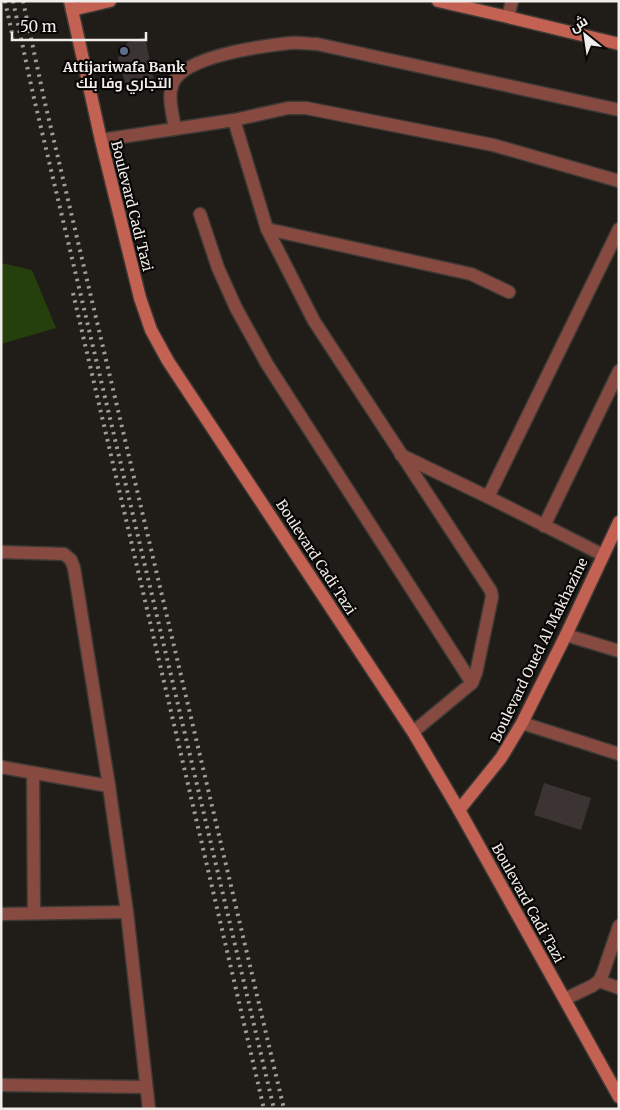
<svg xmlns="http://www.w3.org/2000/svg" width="620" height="1110" font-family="Merriweather,Cairo,serif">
<rect width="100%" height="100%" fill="#201c18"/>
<path fill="#253f0d" d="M1 263 32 270 56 328 1 344Z"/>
<g fill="#3b3432">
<path d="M145 37 154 81 127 89 118 58 128 42Z"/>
<path d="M544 783 591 798 581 830 534 815Z"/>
</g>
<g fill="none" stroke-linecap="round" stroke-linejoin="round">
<defs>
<g id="street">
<path d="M508 17 512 1"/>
<path d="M234 120 267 229 314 321 491 591 492 597 476 673 472 683 413 732"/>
<path d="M175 129C173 115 167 96 173 83 185 56 262 46 290 43 299 42 308 44 317 44L619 110"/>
<path d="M101 140 234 120 288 108H306L493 145 619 181"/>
<path d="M200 214 218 268 236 308 267 364 472 683"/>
<path d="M267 229 471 274 509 292"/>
<path d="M401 455 488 497 603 555"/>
<path d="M488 497 619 229"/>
<path d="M544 526 619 371"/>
<path d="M1 552 64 554 71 560 74 568 109 786 127 912 149 1109"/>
<path d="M566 635 619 651"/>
<path d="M522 723 619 754"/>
<path d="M1 767 109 786"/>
<path d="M33 774 34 913"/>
<path d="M1 914 127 912"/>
<path d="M599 981 603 973 619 926"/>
<path d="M565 999 592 986 599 981 619 988"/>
<path d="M1 1085 145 1087"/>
</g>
<g id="secondary">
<path d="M70 1 101 140 140 298 151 330 168 361 413 732 459 810 619 1097"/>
<path d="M438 1 508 17 619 44"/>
<path d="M72 10 110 1"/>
<path d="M459 810 501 758 522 723 566 635 619 522"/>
</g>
</defs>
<use href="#street" stroke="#3d3935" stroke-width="15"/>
<use href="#secondary" stroke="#3d3935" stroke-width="15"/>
<use href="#street" stroke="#874a40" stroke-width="12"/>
<use href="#secondary" stroke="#c36152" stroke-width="12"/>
<g stroke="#9f9c99" stroke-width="4" stroke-dasharray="2.5 5" stroke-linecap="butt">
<path d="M5 1 13 38"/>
<path d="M13 1 33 94 274 1109"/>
<path d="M23 1 45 103 284 1109"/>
<path d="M73 293 264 1109"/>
</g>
</g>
<circle fill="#5c6f8a" stroke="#090706" stroke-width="2" cx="124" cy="51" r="5"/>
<g text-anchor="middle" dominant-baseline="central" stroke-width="4.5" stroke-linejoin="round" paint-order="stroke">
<g font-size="14" font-weight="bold" fill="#f0edea" stroke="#090706">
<text x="124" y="67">Attijariwafa Bank<tspan x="124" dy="16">التجاري وفا بنك</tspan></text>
</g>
<g font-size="14" fill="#f0edea" stroke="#090706">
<text transform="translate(132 206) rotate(76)">Boulevard Cadi Tazi</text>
<text transform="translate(316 557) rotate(57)">Boulevard Cadi Tazi</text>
<text transform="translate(539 650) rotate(-64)">Boulevard Oued Al Makhazine</text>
<text transform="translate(528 903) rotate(61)">Boulevard Cadi Tazi</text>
</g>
</g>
<rect width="620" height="1110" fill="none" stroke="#f0edea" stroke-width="5"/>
<g transform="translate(585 35) rotate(330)" stroke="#090706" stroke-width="4" paint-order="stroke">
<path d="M0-4L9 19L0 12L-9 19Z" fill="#f0edea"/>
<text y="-8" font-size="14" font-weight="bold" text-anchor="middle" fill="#f0edea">ش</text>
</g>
<path d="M12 32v8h134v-8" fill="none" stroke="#f0edea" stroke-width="2.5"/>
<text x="20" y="32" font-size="15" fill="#f0edea" stroke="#090706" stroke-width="4" paint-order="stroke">50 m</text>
</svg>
